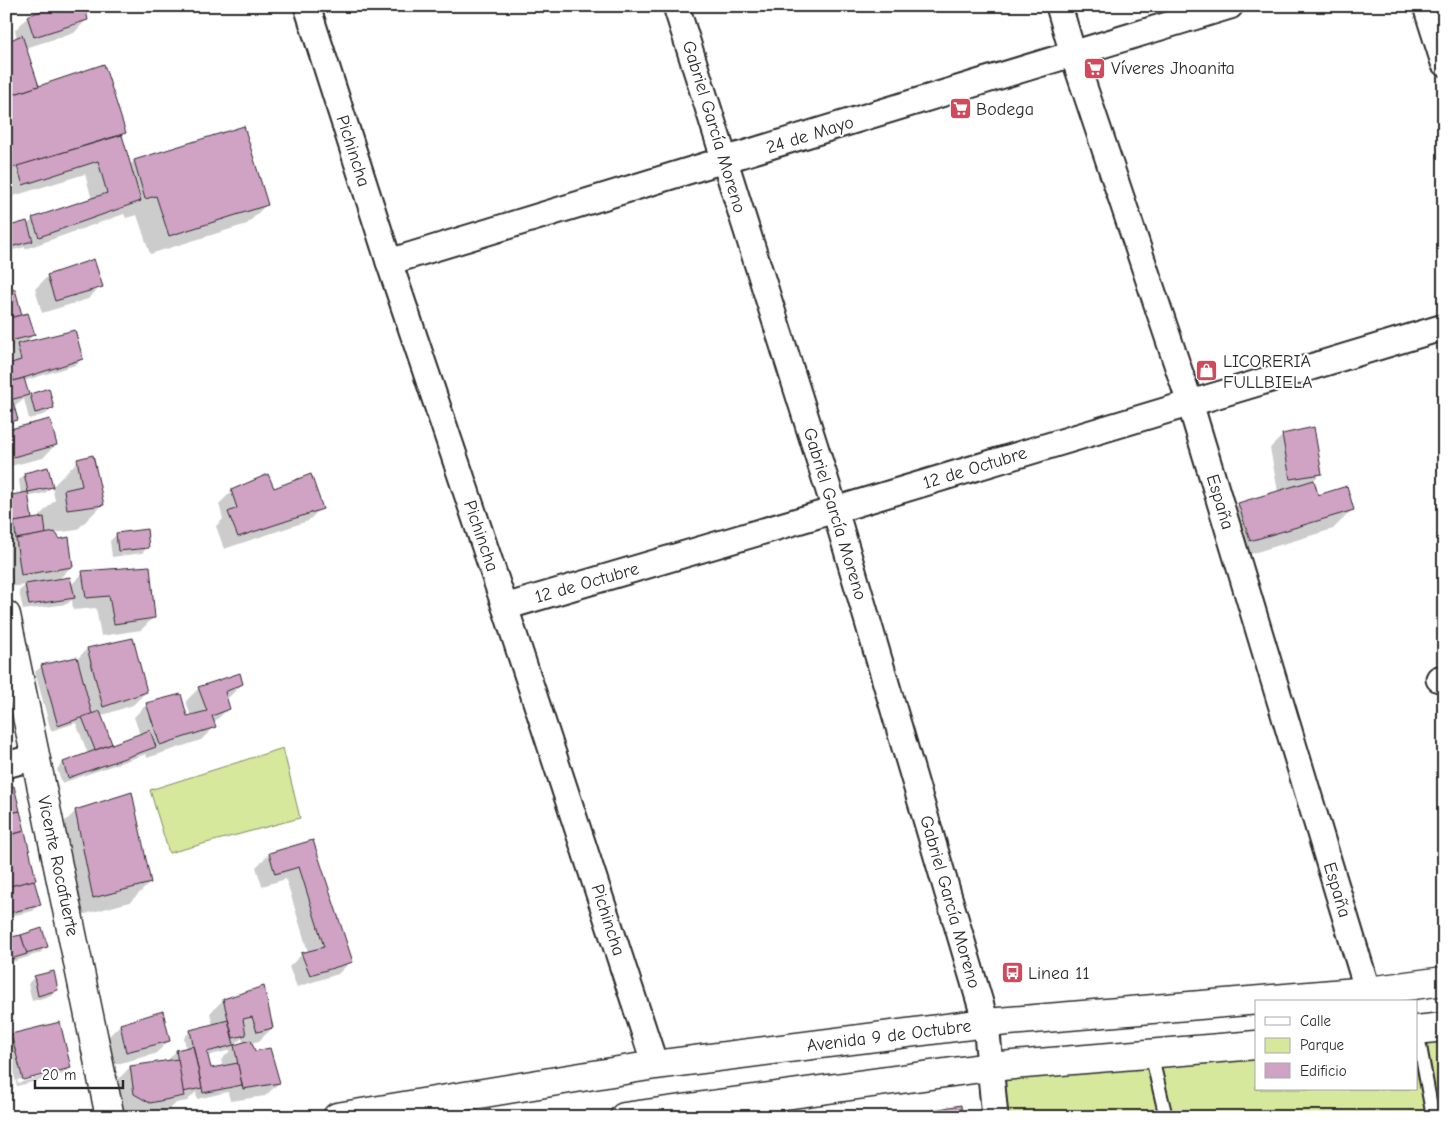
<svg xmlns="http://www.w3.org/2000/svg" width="1450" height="1123" font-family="'Comic Neue',sans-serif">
<rect width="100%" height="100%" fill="#fff"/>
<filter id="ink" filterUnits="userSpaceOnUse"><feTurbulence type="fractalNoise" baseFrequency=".02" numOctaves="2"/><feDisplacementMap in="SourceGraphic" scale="10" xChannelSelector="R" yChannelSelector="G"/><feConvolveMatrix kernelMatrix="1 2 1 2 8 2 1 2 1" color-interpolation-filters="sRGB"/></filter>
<g filter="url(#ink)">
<g fill="#d5e89c" stroke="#808a64">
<path d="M283 748 300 818 169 853 150 790Z"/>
<path d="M1444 1040V1117H997L991 1081 1256 1057V1089H1416V1043Z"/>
</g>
<g fill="#0003" fill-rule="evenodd">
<path d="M28 17 87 19 74 33 25 48 37 86 125 132 121 136 129 166 134 161 266 205 247 224 150 254 137 215 126 218 124 214 25 249V247L6 252V229L27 225 33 219 92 200 85 174 10 197 6 187V40L7 43 17 39 15 30Z"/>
<path d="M48 276 101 286 88 299 42 313 35 289Z"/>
<path d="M6 283 21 314 33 335 25 344 82 359 75 365 24 381 29 397 31 395 53 407 46 414 29 419 24 399 13 408 16 419 10 426 6 427V367L9 365 14 363 11 350 6 351Z"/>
<path d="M6 432 56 444 43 458 6 467Z"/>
<path d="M1283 435 1321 473 1313 481 1317 496 1353 509 1333 529 1230 560 1219 523 1239 504 1278 492 1270 448Z"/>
<path d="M78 461 103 504 77 530 54 533 72 566 58 580 71 585 83 573 154 617 141 630 101 636 96 608 73 610 72 600 67 604 23 610 19 591 26 585 8 587 6 573V551L10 547 8 527 6 528V497L21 495 19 480 25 474 52 487ZM52 487 55 500 39 516V519L30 520 27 497 45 493Z"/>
<path d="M274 490 321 508 308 521 224 549 216 526 223 519 219 504 232 491Z"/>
<path d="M116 535 148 547 142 553 112 557 110 541Z"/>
<path d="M87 649 146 692 133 705 100 716 111 745 140 735 134 717 147 704 187 718 191 717 186 701 199 688 242 684 229 697 226 698 228 709 213 723 214 727 201 740 147 758 146 754 62 783 57 769 63 763 88 754 76 723 51 731 35 672 42 666 76 660Z"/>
<path d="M6 789 39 904 33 911 6 917Z"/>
<path d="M76 811 150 883 130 902 74 917 56 830Z"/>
<path d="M312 842 351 961 338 974 297 987 289 967 302 954 308 952 286 879 262 886 256 867 269 854Z"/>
<path d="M7 939 46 947 40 953 6 964Z"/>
<path d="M53 973 57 990 51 996 32 1001 28 984 34 977Z"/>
<path d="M263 988 272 1028 259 1041 251 1043 254 1053 279 1083 265 1096 230 1101 228 1092 197 1099 196 1092 187 1101 176 1103 163 1116 158 1117H121L111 1087 130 1067 166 1062 176 1051 186 1049 184 1038 190 1031 213 1025 210 1013 223 1000ZM242 1038 244 1044 233 1046ZM231 1050 221 1060 223 1067 210 1070 207 1056Z"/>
<path d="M120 1025 169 1041 155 1054 113 1065 107 1038Z"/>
<path d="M12 1035 70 1068 64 1074 17 1086 6 1045V1041ZM64 1069V1071L18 1083 17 1080Z"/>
</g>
<g fill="#d0a2c4" stroke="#2b2b2b">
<path d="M55 6H85L88 20 34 37 27 16Z"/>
<path d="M22 35 39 86 6 97V36L8 41Z"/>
<path d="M104 64 126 133 6 170V97Z"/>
<path d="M244 126 268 205 169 236 156 196 145 199 134 160Z"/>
<path d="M122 135 141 201 39 237 32 218 107 193 98 161 23 185 17 166Z"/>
<path d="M27 221 33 241 6 248V227Z"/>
<path d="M94 259 103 287 55 301 47 275Z"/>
<path d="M15 289 22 315 6 319V291Z"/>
<path d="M28 313 35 335 6 342V319Z"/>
<path d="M75 330 83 359 14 381 8 364 21 360 17 344Z"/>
<path d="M24 378 29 395 6 401V383Z"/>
<path d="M49 388 54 408 35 413 30 394Z"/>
<path d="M12 399 18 420 6 423V401Z"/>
<path d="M50 419 57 445 6 459V430Z"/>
<path d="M1314 427 1322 474 1290 479 1282 434Z"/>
<path d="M93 455 104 505 67 510 64 490 82 486 77 459Z"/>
<path d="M48 467 53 487 28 492 24 473Z"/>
<path d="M268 474 274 488 311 474 323 509 238 537 228 512 237 508 231 490Z"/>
<path d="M1314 480 1318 495 1347 486 1354 510 1250 541 1238 503Z"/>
<path d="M28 492 32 519 10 523 6 496Z"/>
<path d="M44 517 46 534 16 539 14 522Z"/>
<path d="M147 529 149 548 118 551 116 533Z"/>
<path d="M55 532 60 539 69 537 73 567 21 575 16 539Z"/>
<path d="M150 566 155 618 114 624 109 596 86 598 82 571Z"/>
<path d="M70 577 75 598 29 605 25 584Z"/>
<path d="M133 638 147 692 103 707 87 648Z"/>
<path d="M77 657 92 714 58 726 41 665Z"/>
<path d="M240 673 243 684 225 692 230 709 212 716 216 727 160 745 146 703 181 694 187 716 207 711 198 687Z"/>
<path d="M100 711 112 744 95 750 82 717Z"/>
<path d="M150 730 156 747 68 778 63 762Z"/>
<path d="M14 786 20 811 6 814V788Z"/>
<path d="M132 792 151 883 93 898 75 810Z"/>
<path d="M20 811 25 831 6 836V814Z"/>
<path d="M25 831 36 880 6 887V836Z"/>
<path d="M313 840 353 962 310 975 301 953 324 947 299 867 275 874 269 853Z"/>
<path d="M34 880 41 905 9 913 6 902V887Z"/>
<path d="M42 928 48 947 26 953 21 935Z"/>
<path d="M21 935 27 954 11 959 6 938Z"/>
<path d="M54 971 58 990 38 996 34 976Z"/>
<path d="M264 986 273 1028 257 1032 252 1017 243 1019 246 1035 233 1038 223 999Z"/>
<path d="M163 1011 170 1041 126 1052 120 1024Z"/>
<path d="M228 1020 234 1045 207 1052 211 1068 238 1063 242 1085 203 1093 190 1030Z"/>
<path d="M60 1022 71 1068 23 1080 11 1034Z"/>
<path d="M251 1040 255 1051 270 1048 280 1083 243 1089 234 1045Z"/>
<path d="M193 1046 202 1088 183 1092 176 1050Z"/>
<path d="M178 1059 184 1096 150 1103 134 1094 130 1066Z"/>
<path d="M961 1105 962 1117H917V1113Z"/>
</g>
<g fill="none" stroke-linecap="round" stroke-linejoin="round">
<defs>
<g id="lane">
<path d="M1417 1030 1433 1117"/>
<path d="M1151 1054 1166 1117"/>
</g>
<g id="street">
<path d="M307 6 389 262 505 607 655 1065"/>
<path d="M676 6 835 510 986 1023 995 1117"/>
<path d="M1059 6 1073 54 1190 403 1371 1002"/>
<path d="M1426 6 1444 63"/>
<path d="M389 262 1230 6"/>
<path d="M505 607 835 510 1444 327"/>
<path d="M1439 679 1444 678"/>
<path d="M6 765 35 757"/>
</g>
<path id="secondary" d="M6 615 110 1117"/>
<g id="primary">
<path d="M1416 1030 1444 1027"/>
<path d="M337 1117 655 1065 986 1023 1368 991 1444 981"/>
<path d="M624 1117 989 1067 1256 1045"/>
</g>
</defs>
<use href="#lane" stroke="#2b2b2b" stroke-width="16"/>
<use href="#street" stroke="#2b2b2b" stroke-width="29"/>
<use href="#secondary" stroke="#2b2b2b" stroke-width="31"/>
<use href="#primary" stroke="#2b2b2b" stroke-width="31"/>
<use href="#lane" stroke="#fff" stroke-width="12"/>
<use href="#street" stroke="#fff" stroke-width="25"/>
<use href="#secondary" stroke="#fff" stroke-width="28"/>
<use href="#primary" stroke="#fff" stroke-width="28"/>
</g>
</g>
<defs>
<symbol id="supermarket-square" viewBox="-11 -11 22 22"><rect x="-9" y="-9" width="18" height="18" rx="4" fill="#d1495b" stroke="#fff"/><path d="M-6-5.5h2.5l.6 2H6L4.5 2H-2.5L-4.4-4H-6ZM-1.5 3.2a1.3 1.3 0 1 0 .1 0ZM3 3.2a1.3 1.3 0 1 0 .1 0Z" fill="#fff"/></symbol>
<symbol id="shop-square" viewBox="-11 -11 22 22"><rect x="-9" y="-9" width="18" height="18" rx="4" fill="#d1495b" stroke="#fff"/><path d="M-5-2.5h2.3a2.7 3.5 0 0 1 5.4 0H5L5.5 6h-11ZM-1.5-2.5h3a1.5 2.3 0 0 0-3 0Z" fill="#fff"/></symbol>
<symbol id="bus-square" viewBox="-11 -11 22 22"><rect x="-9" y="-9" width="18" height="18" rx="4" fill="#d1495b" stroke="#fff"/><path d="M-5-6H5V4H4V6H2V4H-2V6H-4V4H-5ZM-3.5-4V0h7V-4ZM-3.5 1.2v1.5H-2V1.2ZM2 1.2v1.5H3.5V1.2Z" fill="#fff"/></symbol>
</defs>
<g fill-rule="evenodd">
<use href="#supermarket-square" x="1082" y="56" width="25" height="25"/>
<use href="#supermarket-square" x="948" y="96" width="25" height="25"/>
<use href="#shop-square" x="1194" y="358" width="25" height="25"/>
<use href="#bus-square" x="1000" y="960" width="25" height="25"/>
</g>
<g text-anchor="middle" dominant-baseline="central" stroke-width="4" stroke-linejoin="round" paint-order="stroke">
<g font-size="18" fill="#2b2b2b" stroke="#fff" text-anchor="start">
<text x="1111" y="68">Víveres Jhoanita</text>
<text x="976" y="109">Bodega</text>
<text x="1223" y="361">LICORERIA<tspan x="1223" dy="21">FULLBIELA</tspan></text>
<text x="1028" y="973">Linea 11</text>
</g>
<g font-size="18" fill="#2b2b2b" stroke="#fff">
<text transform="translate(714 127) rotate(73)">Gabriel García Moreno</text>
<text transform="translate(810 135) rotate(-17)">24 de Mayo</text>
<text transform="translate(353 151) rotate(72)">Pichincha</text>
<text transform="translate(975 468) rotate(-17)">12 de Octubre</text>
<text transform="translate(1220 502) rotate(73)">España</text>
<text transform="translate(835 514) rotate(73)">Gabriel García Moreno</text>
<text transform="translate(481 536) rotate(71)">Pichincha</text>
<text transform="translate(587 583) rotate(-16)">12 de Octubre</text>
<text transform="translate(58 866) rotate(78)">Vicente Rocafuerte</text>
<text transform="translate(1337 890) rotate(73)">España</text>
<text transform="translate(950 902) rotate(74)">Gabriel García Moreno</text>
<text transform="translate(608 920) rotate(72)">Pichincha</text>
<text transform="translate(889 1036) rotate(-7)">Avenida 9 de Octubre</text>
</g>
</g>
<rect width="1450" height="1123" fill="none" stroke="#fff" stroke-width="25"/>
<rect x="12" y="12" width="1425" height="1098" fill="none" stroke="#2b2b2b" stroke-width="2" filter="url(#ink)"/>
<rect x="1255" y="1000" width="162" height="90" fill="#ffffff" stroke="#aaaaaa"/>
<rect x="1265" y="1017" width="25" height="8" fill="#ffffff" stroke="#aaaaaa"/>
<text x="1300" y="1026" font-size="15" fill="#2b2b2b">Calle</text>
<rect x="1265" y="1038" width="25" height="15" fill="#d5e89c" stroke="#aaaaaa"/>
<text x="1300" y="1050" font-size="15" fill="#2b2b2b">Parque</text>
<rect x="1265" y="1063" width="25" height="15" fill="#d0a2c4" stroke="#aaaaaa"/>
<text x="1300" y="1076" font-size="15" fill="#2b2b2b">Edificio</text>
<path d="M35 1080v8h88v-8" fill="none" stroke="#2b2b2b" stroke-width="2.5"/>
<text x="42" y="1080" font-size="15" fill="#2b2b2b" stroke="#ffffff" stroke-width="4" paint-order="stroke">20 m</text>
</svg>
